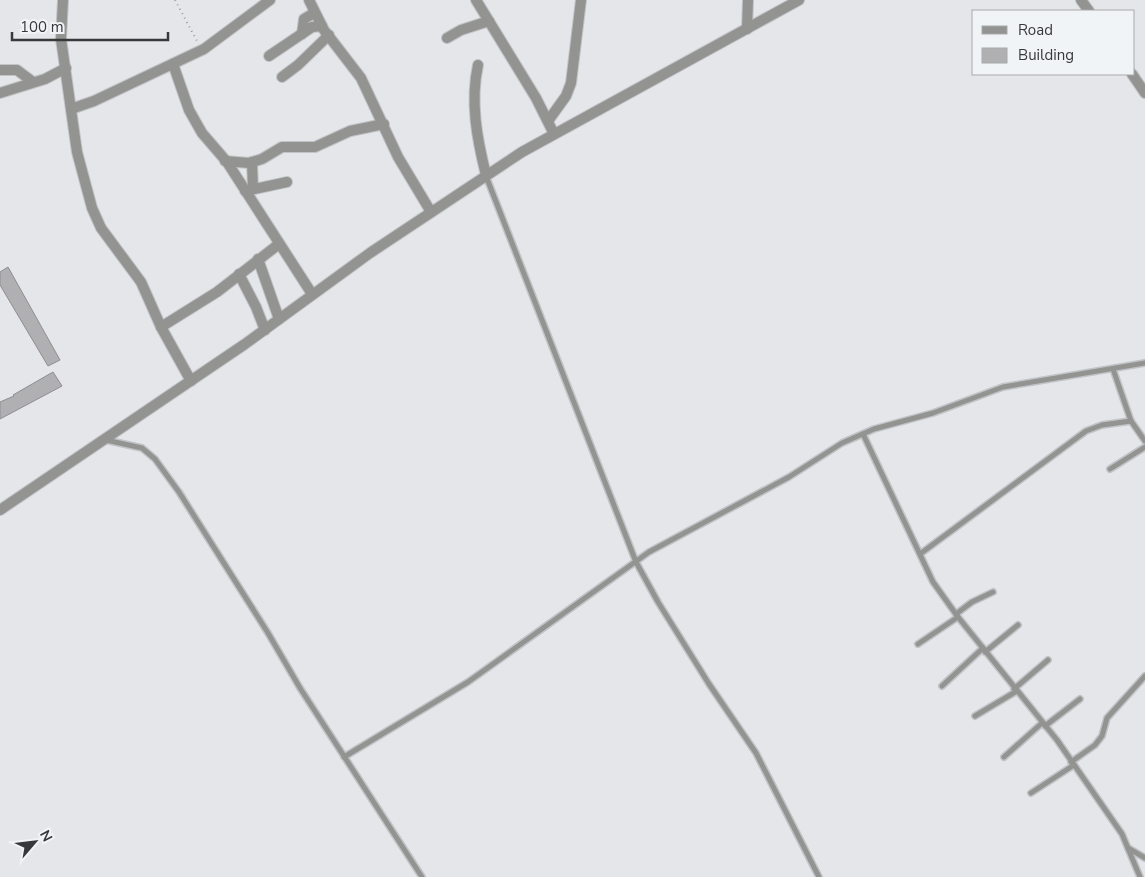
<svg xmlns="http://www.w3.org/2000/svg" width="1145" height="877" font-family="'Nunito Sans',sans-serif">
<rect width="100%" height="100%" fill="#e4e6e9"/>
<g fill="#b0b0b2" stroke="#8e8d90">
<path d="M8 267 60 360 48 366 0 285V272Z"/>
<path d="M53 372 62 386 0 419V402L14 396 13 395Z"/>
</g>
<g fill="none" stroke-linecap="round" stroke-linejoin="round">
<defs>
<g id="lane">
<path d="M486 176 636 562 658 602 709 684 756 753 819 877"/>
<path d="M1113 369 1131 421 1145 441"/>
<path d="M863 434 933 582 958 617 1057 740 1122 834 1140 877"/>
<path d="M106 440 142 448 155 459 179 492 268 633 300 688 422 877"/>
<path d="M1110 469 1145 447"/>
<path d="M920 554 1086 431 1102 425 1131 421"/>
<path d="M956 614 972 602 993 592"/>
<path d="M918 644 958 617"/>
<path d="M985 652 1018 625"/>
<path d="M942 686 983 648"/>
<path d="M1014 689 1048 660"/>
<path d="M975 716 1017 691"/>
<path d="M1045 726 1080 699"/>
<path d="M344 757 468 682 649 552 789 477 842 443 874 429 933 413 1003 387 1145 363"/>
<path d="M1004 757 1042 723"/>
<path d="M1071 762 1095 745 1102 736 1107 718 1145 676"/>
<path d="M1031 793 1074 765"/>
<path d="M1128 848 1145 858"/>
</g>
<g id="street">
<path d="M63 0 61 39 77 152 92 208 101 228 141 282 161 327 191 381"/>
<path d="M309 0 324 30 361 78 398 157 431 212"/>
<path d="M476 0 536 98 554 134"/>
<path d="M1081 0 1089 11"/>
<path d="M747 29 748 0"/>
<path d="M302 34 304 19 314 13"/>
<path d="M447 38 461 30 489 21"/>
<path d="M269 56 312 27 322 26"/>
<path d="M173 64 189 110 202 133 227 162 312 294"/>
<path d="M478 65C470 102 477 139 486 175"/>
<path d="M0 70H17L33 82"/>
<path d="M1132 74 1145 93"/>
<path d="M282 77 298 65 329 35"/>
<path d="M0 93 45 79 66 68"/>
<path d="M71 109 94 101 204 49 270 0"/>
<path d="M548 121 566 96 571 83 581 0"/>
<path d="M225 161 249 163 262 159 282 147H315L350 131 384 124"/>
<path d="M252 162 253 189"/>
<path d="M245 191 287 182"/>
<path d="M258 259 279 319"/>
<path d="M239 274 256 307 265 330"/>
<path d="M161 327 217 292 279 244"/>
<path d="M0 510 245 344 370 253 522 152 799 0"/>
</g>
</defs>
<use href="#lane" stroke="#c1c3c6" stroke-width="8"/>
<use href="#street" stroke="#c1c3c6" stroke-width="12"/>
<path stroke="#9c9ea0" stroke-width="2" stroke-dasharray="1 4" stroke-linecap="butt" d="M175 0 197 41"/>
<use href="#lane" stroke="#939392" stroke-width="5"/>
<use href="#street" stroke="#939392" stroke-width="10"/>
</g>
<rect x="972" y="10" width="162" height="65" fill="#f1f4f6" stroke="#a7a9aa"/>
<rect x="982" y="26" width="25" height="8" fill="#939392" stroke="#a7a9aa"/>
<text x="1018" y="35" font-size="15" fill="#373839">Road</text>
<rect x="982" y="48" width="25" height="15" fill="#b0b0b2" stroke="#a7a9aa"/>
<text x="1018" y="60" font-size="15" fill="#373839">Building</text>
<g transform="translate(35 842) rotate(62)" stroke="#f1f4f6" stroke-width="4" paint-order="stroke">
<path d="M0-4L9 19L0 12L-9 19Z" fill="#373839"/>
<text y="-8" font-size="14" font-weight="bold" text-anchor="middle" fill="#373839">N</text>
</g>
<path d="M12 32v8h156v-8" fill="none" stroke="#373839" stroke-width="2.5"/>
<text x="20" y="32" font-size="15" fill="#373839" stroke="#f1f4f6" stroke-width="4" paint-order="stroke">100 m</text>
</svg>
